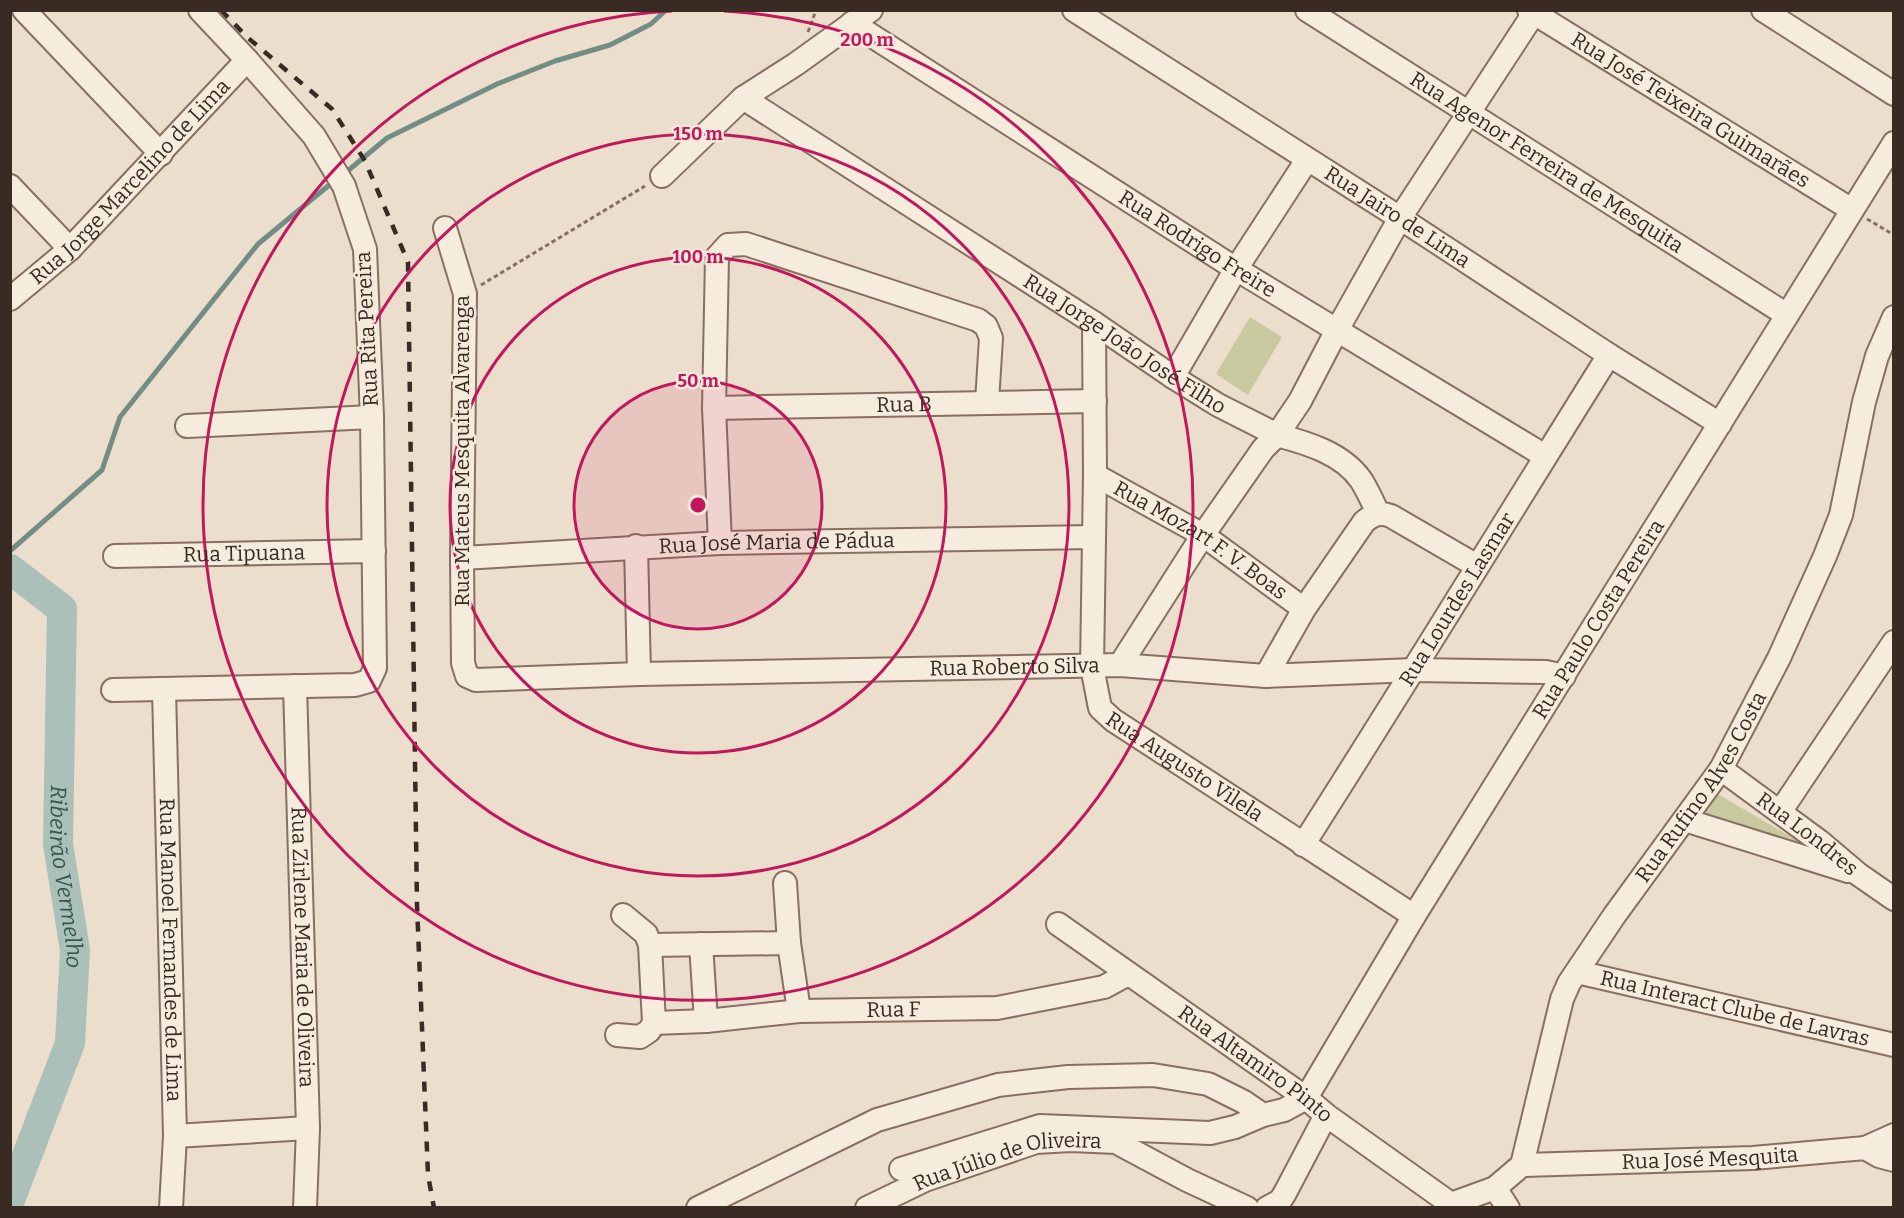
<svg xmlns="http://www.w3.org/2000/svg" width="1904" height="1218" font-family="Bitter,serif">
<rect width="100%" height="100%" fill="#ebdecc"/>
<g fill="#c9c9a0">
<path d="M1250 317 1282 337 1248 395 1216 374Z"/>
<path d="M1718 794 1827 858 1698 822Z"/>
</g>
<g fill="none" stroke-linecap="round" stroke-linejoin="round">
<g stroke="#728e84" stroke-width="5">
<path d="M344 174 387 138 497 84 555 61 610 45 651 24 666 10"/>
<path d="M10 551 102 470 120 417 258 244 334 181"/>
</g>
<path stroke="#abc0b8" stroke-width="30" id="s1" d="M10 569 62 609 58 844 75 950 70 1043 10 1200"/>
<defs>
<g id="minor">
<path d="M24 10 161 154"/>
<path id="s2" d="M1074 10 1400 218 1609 355 1720 424"/>
<path id="s3" d="M1307 10 1787 315"/>
<path id="s4" d="M1529 10 1852 210"/>
<path d="M1763 10 1894 94"/>
<path id="s5" d="M852 23 1236 269 1545 456"/>
<path id="s6" d="M743 98 1094 323 1173 377 1218 405 1277 435 1263 449 1203 535 1120 665"/>
<path d="M662 176 743 98 796 64 871 10"/>
<path d="M10 186 70 249"/>
<path id="s7" d="M445 228 465 294 462 558 463 663 467 676 476 680 639 674 1120 665 1266 676 1414 670 1546 672 1564 676"/>
<path id="s8" d="M10 299 70 249 247 60"/>
<path id="s9" d="M1094 323 1095 475 1092 667 1100 708 1113 720 1414 916"/>
<path d="M1173 377 1236 269 1307 160"/>
<path id="s10" d="M714 408 1095 401"/>
<path d="M187 426 372 417"/>
<path id="s11" d="M1095 475 1203 535 1304 609"/>
<path d="M1378 513C1373 503 1368 491 1361 480 1342 453 1307 443 1277 435L1300 401 1337 330 1400 218 1536 10"/>
<path d="M720 543 714 408 717 257 728 245 746 244 978 320 986 326 991 338 987 402"/>
<path d="M636 546 639 674"/>
<path id="s12" d="M115 556 374 551"/>
<path id="s13" d="M462 558 720 543 1093 537"/>
<path d="M1266 676 1304 609 1364 522C1373 514 1380 512 1391 516L1477 566"/>
<path id="s14" d="M295 686 308 1128 305 1208"/>
<path d="M113 690 355 685 369 681 375 668 372 417 365 249 344 186 314 136 247 60 200 10"/>
<path id="s15" d="M164 690 175 1136 171 1208"/>
<path id="s16" d="M1721 769 1819 841 1858 874 1894 899"/>
<path d="M1780 812 1894 642"/>
<path d="M1685 820 1848 871"/>
<path id="s17" d="M1303 845C1407 682 1507 518 1609 355"/>
<path d="M785 883 789 943 799 1011"/>
<path id="s18" d="M1058 924 1306 1098 1326 1115 1451 1204"/>
<path d="M701 944 706 1021"/>
<path d="M650 945 789 943"/>
<path id="s19" d="M1577 972 1894 1045"/>
<path id="s20" d="M654 1023 706 1021 799 1011 997 1008 1104 987 1128 974"/>
<path d="M617 1035 640 1037 649 1031 654 1023 650 945 646 934 623 915"/>
<path id="s21" d="M1306 1098 1414 916 1894 143"/>
<path d="M175 1136 308 1128"/>
<path d="M1865 1148 1894 1135"/>
<path id="s22" d="M1522 1165 1753 1158 1865 1148 1879 1156 1894 1160"/>
<path d="M901 1169 1040 1126 1210 1133 1235 1127 1263 1115"/>
<path d="M1495 1188 1508 1208"/>
<path d="M698 1208 877 1120 998 1085 1068 1077 1153 1075 1208 1084 1244 1102 1263 1115 1284 1110 1306 1098"/>
<path id="s23" d="M867 1208 925 1180 1036 1142 1071 1140 1116 1142 1187 1180 1247 1208"/>
<path d="M1267 1208 1280 1201 1285 1193 1326 1115"/>
<path id="s24" d="M1447 1208 1451 1204 1495 1188 1522 1165 1562 999 1569 983 1614 916 1721 769 1779 658 1825 556 1841 515 1864 402 1877 356 1894 317"/>
</g>
</defs>
<use href="#minor" stroke="#877061" stroke-width="26"/>
<g stroke="#877061" stroke-width="3" stroke-dasharray="4.5 3" stroke-linecap="butt">
<path d="M808 32 816 10"/>
<path d="M1867 219 1894 235"/>
<path d="M481 285 645 186"/>
</g>
<use href="#minor" stroke="#f6ecde" stroke-width="22"/>
<path stroke="#392b23" stroke-width="4.5" stroke-dasharray="10 10" stroke-linecap="butt" d="M221 10 247 37 332 109 365 161 408 262 417 905 428 1175 434 1208"/>
</g>
<circle cx="698" cy="505" r="124" fill="#c2185b" fill-opacity=".12"/>
<g fill="none" stroke="#c2185b" stroke-width="3">
<circle cx="698" cy="505" r="124"/>
<circle cx="698" cy="505" r="248"/>
<circle cx="698" cy="505" r="371"/>
<path d="M724 11A495 495 0 1 1 672 11"/>
</g>
<g text-anchor="middle" dominant-baseline="central" stroke-width="5" stroke-linejoin="round" paint-order="stroke">
<g font-size="21" fill="#392b23" stroke="#f3e9da">
<text stroke="none"><textPath href="#s4" startOffset="190">Rua José Teixeira Guimarães</textPath></text>
<text stroke="none"><textPath href="#s3" startOffset="284">Rua Agenor Ferreira de Mesquita</textPath></text>
<text stroke="none"><textPath href="#s8" startOffset="168">Rua Jorge Marcelino de Lima</textPath></text>
<text stroke="none"><textPath href="#s2" startOffset="384">Rua Jairo de Lima</textPath></text>
<text stroke="none"><textPath href="#s5" startOffset="410">Rua Rodrigo Freire</textPath></text>
<text transform="translate(367 329) rotate(-93)">Rua Rita Pereira</text>
<text stroke="none"><textPath href="#s6" startOffset="454">Rua Jorge João José Filho</textPath></text>
<text stroke="none"><textPath href="#s10" startOffset="190">Rua B</textPath></text>
<text transform="translate(462 451) rotate(-90)">Rua Mateus Mesquita Alvarenga</text>
<text stroke="none"><textPath href="#s11" startOffset="124">Rua Mozart F. V. Boas</textPath></text>
<text stroke="none"><textPath href="#s13" startOffset="315">Rua José Maria de Pádua</textPath></text>
<text stroke="none"><textPath href="#s12" startOffset="129">Rua Tipuana</textPath></text>
<text stroke="none"><textPath href="#s17" startOffset="290">Rua Lourdes Lasmar</textPath></text>
<text stroke="none"><textPath href="#s21" startOffset="561">Rua Paulo Costa Pereira</textPath></text>
<text stroke="none"><textPath href="#s7" startOffset="1000">Rua Roberto Silva</textPath></text>
<text stroke="none"><textPath href="#s9" startOffset="489">Rua Augusto Vilela</textPath></text>
<text stroke="none"><textPath href="#s24" startOffset="513">Rua Rufino Alves Costa</textPath></text>
<text stroke="none"><textPath href="#s16" startOffset="108">Rua Londres</textPath></text>
<text stroke="none"><textPath href="#s14" startOffset="261">Rua Zirlene Maria de Oliveira</textPath></text>
<text stroke="none"><textPath href="#s15" startOffset="260">Rua Manoel Fernandes de Lima</textPath></text>
<text stroke="none"><textPath href="#s19" startOffset="162">Rua Interact Clube de Lavras</textPath></text>
<text stroke="none"><textPath href="#s20" startOffset="240">Rua F</textPath></text>
<text stroke="none"><textPath href="#s18" startOffset="242">Rua Altamiro Pinto</textPath></text>
<text stroke="none"><textPath href="#s22" startOffset="188">Rua José Mesquita</textPath></text>
<text stroke="none"><textPath href="#s23" startOffset="150">Rua Júlio de Oliveira</textPath></text>
</g>
<g font-size="22" font-style="italic" fill="#345750" stroke="#f3e9da">
<text stroke="none"><textPath href="#s1" startOffset="334">Ribeirão Vermelho</textPath></text>
</g>
</g>
<circle cx="698" cy="505" r="9" fill="#c2185b" stroke="#f3e9da" stroke-width="3"/>
<g font-size="18" text-anchor="middle" font-weight="bold" fill="#c2185b" stroke="#f3e9da" stroke-width="5" stroke-linejoin="round" paint-order="stroke">
<text x="867" y="46">200 m</text>
<text x="698" y="140">150 m</text>
<text x="698" y="263">100 m</text>
<text x="698" y="387">50 m</text>
</g>
<rect width="1904" height="1218" fill="none" stroke="#392b23" stroke-width="24"/>
</svg>
